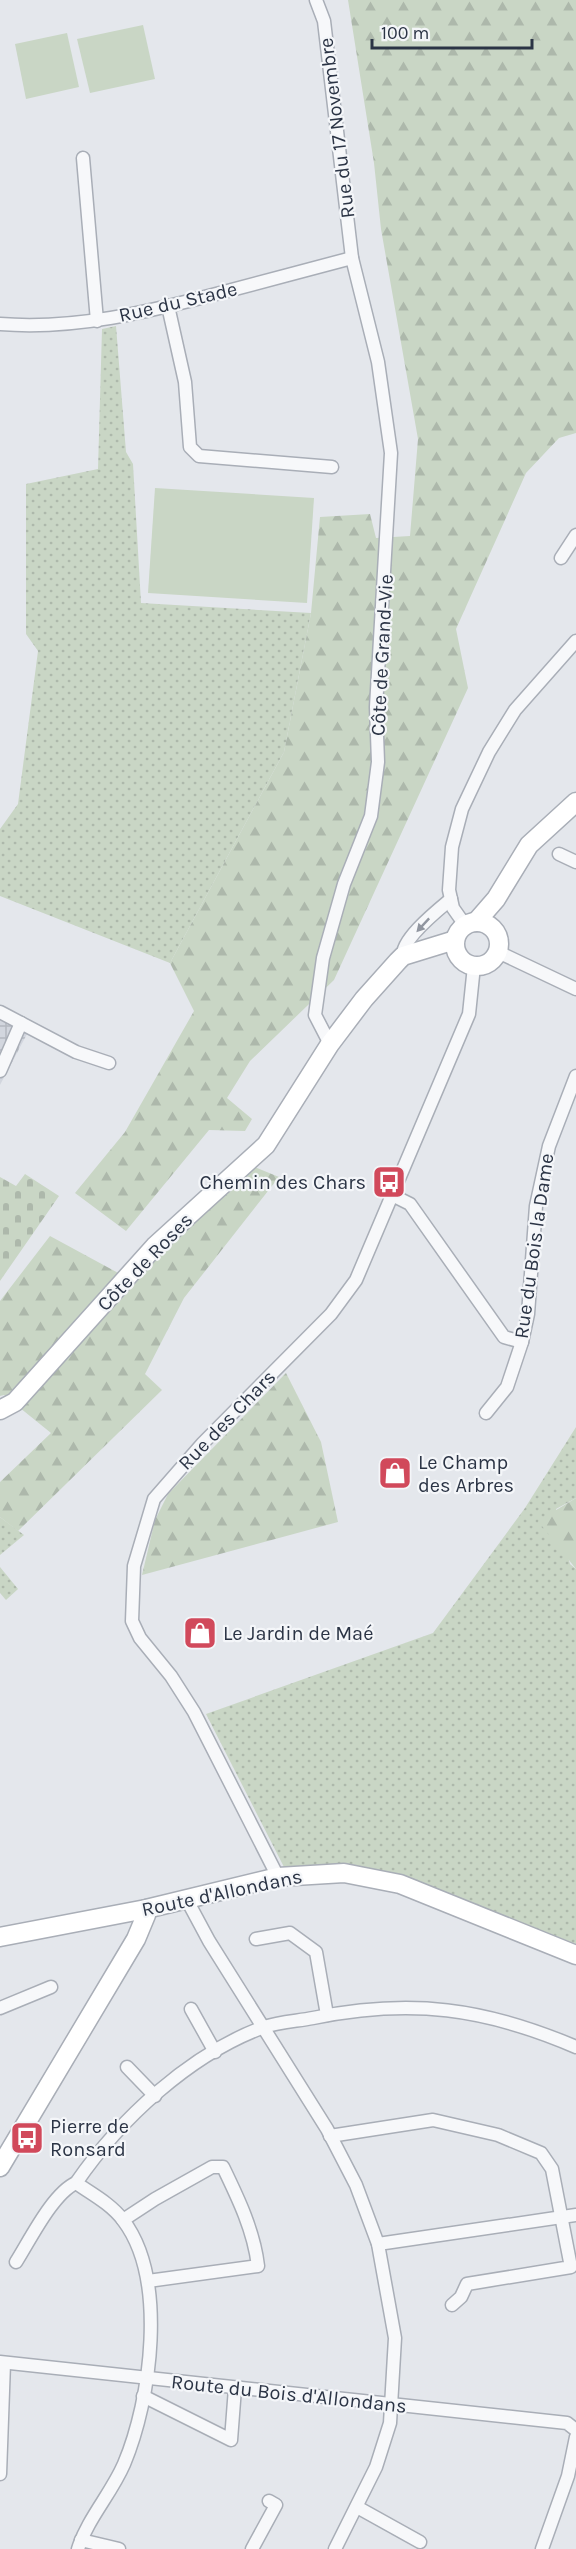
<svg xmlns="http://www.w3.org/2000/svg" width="576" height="2549" font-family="Karla,sans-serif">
<defs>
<pattern id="industrial-grid" width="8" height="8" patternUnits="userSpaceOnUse" patternTransform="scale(1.5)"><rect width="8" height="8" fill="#d2d6de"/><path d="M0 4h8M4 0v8" fill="none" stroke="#b4b8c0"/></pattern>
<pattern id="grass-dots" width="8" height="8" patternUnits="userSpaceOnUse" patternTransform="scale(1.5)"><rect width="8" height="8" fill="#c9d6c5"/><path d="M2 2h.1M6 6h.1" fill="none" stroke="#adb8ab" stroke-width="1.8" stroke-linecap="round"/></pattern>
<pattern id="forest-firs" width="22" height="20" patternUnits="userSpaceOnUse" patternTransform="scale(1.5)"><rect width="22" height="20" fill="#c9d6c5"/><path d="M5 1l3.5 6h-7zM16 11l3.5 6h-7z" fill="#adb8ab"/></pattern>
<pattern id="cemetery-stones" width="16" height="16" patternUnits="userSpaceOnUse" patternTransform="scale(1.5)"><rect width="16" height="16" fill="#c9d6c5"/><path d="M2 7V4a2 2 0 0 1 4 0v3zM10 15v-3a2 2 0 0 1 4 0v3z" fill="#adb8ab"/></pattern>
</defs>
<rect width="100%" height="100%" fill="#e4e7ec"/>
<path fill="url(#industrial-grid)" d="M0 1019 27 1034 0 1085Z"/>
<g fill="url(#grass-dots)">
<path d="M116 326 126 452 133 464 141 603 311 613 284 752 170 963 0 896V829L18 804 38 651 26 634V484L98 469 102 329Z"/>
<path d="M576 1427V1498L556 1509 570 1564 576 1569V1944L395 1875 285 1869 206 1714 433 1633 525 1508Z"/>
<path d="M0 1517 24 1535 0 1555Z"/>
<path d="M0 1567 18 1589 6 1600 0 1593Z"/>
</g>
<g fill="url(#forest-firs)">
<path d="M348 0H576V433L559 438 526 473 456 629 468 688 334 980 250 1061 227 1098 252 1119 245 1131 209 1130 126 1231 75 1193 125 1132 194 1011 170 963 284 752 311 613 320 517 370 514 376 538 410 536 418 439 381 229 374 163Z"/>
<path d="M252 1166 279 1177 184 1298 145 1374 162 1390 18 1531 0 1517V1482L51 1433 4 1395 0 1396V1301L50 1236 133 1281Z"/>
<path d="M286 1373 321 1442 338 1522 142 1575 155 1520 168 1494Z"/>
<path d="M576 1498V1569L538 1521Z"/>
</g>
<path fill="url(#cemetery-stones)" d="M25 1174 59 1196 0 1281V1177L16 1186Z"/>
<g fill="#c9d6c5">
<path d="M143 25 155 79 90 93 77 39Z"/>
<path d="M67 33 79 87 26 99 15 44Z"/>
<path d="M155 488 314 498 307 603 148 593Z"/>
</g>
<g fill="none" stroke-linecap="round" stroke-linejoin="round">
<defs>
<g id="street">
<path d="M316 0 324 21 352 258 378 362 391 453 376 707 378 762 371 816 344 884 323 958 315 1015 330 1044"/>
<path d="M83 158 97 321"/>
<path d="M168 306 185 382 190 447 199 456 332 467"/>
<path d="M0 324C75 330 148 312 220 293 264 281 308 270 352 258"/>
<path d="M561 558 576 535"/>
<path d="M559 854 576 862"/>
<path d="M465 925 453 908 449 890 452 847 462 809 489 752 515 710 576 641"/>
<path d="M498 952 576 989"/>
<path d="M403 956C401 939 438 910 451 899"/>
<path d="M0 1012 76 1052 109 1063"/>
<path d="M0 1071 21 1023"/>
<path d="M394 1196 410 1204 504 1337 522 1342"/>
<path d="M486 1413 507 1387 522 1342 528 1314 536 1206 549 1146 576 1076"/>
<path d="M278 1877 194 1712 171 1676 140 1638 132 1621 134 1566 154 1499 203 1443 331 1314 356 1280 469 1014 474 966"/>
<path d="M187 1900 209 1941 327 2129 356 2185 378 2244 395 2338 390 2423 376 2467 335 2549"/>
<path d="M256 1939 290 1933 316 1952 327 2015"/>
<path d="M0 2008 51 1987"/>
<path d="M191 2009 215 2052"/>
<path d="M127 2067 155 2096"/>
<path d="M330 2136 433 2120 498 2135 541 2153 552 2169 571 2267 467 2284 461 2297 452 2305"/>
<path d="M123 2220 155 2199 212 2167H223C238 2198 254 2231 258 2266L148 2281"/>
<path d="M378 2244 576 2215"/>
<path d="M16 2262C30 2240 53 2193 76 2183"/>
<path d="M0 2362 567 2423 576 2430"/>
<path d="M143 2396 231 2440 235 2388"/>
<path d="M0 2474 4 2363"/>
<path d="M357 2507 420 2542"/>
<path d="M81 2540 119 2549"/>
<path d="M78 2549C88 2518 111 2494 124 2464 151 2400 168 2279 123 2220 111 2204 92 2194 76 2183 120 2119 190 2054 264 2027 279 2022 297 2021 313 2018 411 1998 485 2008 576 2047"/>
<path d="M252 2549 276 2505 269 2501"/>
<path d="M542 2549 568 2476 576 2437"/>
</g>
<g id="secondary">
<path d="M476 922 496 899 529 845 576 802"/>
<circle cx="477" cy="944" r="22"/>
<path d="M0 1410 15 1402 155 1246 266 1145 330 1044 364 999 398 961 403 956 455 940"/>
<path d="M0 1937 146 1909 278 1877 344 1873 400 1884 576 1955"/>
<path d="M0 2167 136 1939 146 1915V1909"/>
</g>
</defs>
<use href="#street" stroke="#a9aeb7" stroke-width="15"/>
<use href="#secondary" stroke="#a9aeb7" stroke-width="21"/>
<use href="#street" stroke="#f7f8fa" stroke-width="12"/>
<use href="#secondary" stroke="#fff" stroke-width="18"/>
</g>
<defs><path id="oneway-solid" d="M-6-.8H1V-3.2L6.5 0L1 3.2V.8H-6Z" transform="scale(1.5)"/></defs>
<use fill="#9196a0" href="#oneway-solid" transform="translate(423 925) rotate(133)"/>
<defs>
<symbol id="bus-square" viewBox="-11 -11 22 22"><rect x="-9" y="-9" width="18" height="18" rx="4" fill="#d1495b" stroke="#f4f6f9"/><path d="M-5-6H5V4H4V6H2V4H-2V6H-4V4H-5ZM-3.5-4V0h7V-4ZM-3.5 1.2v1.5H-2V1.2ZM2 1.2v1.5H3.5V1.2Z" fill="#fff"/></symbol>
<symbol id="shop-square" viewBox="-11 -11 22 22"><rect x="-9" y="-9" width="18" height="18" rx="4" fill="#d1495b" stroke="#f4f6f9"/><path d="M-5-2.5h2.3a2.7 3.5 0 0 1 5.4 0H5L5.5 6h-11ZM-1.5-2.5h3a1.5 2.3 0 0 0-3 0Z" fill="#fff"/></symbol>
</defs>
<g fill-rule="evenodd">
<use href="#bus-square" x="370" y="1163" width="38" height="38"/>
<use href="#shop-square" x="376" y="1454" width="38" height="38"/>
<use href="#shop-square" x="181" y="1614" width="38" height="38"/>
<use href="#bus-square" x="8" y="2119" width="38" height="38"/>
</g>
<g text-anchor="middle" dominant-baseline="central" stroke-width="4.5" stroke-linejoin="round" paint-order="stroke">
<g font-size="20" fill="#2b3445" stroke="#f4f6f9">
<text transform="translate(337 128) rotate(-97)">Rue du 17 Novembre</text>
<text transform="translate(178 302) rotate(-13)">Rue du Stade</text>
<text transform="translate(382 655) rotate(-87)">Côte de Grand-Vie</text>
<text transform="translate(534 1246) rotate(-82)">Rue du Bois la Dame</text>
<text transform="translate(145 1262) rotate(-46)">Côte de Roses</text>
<text transform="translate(227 1420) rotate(-46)">Rue des Chars</text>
<text transform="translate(222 1893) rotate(-12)">Route d'Allondans</text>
<text transform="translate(289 2394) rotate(6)">Route du Bois d'Allondans</text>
</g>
<g font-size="20" fill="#2b3445" stroke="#f4f6f9" text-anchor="start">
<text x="366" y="1182" text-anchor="end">Chemin des Chars</text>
<text x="418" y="1462">Le Champ<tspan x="418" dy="23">des Arbres</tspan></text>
<text x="223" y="1633">Le Jardin de Maé</text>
<text x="50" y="2126">Pierre de<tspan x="50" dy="23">Ronsard</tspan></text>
</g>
</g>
<path d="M372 39v9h160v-9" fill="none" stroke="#2b3445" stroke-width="3"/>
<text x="381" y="39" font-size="18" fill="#2b3445" stroke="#f4f6f9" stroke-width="4.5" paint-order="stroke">100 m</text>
</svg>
